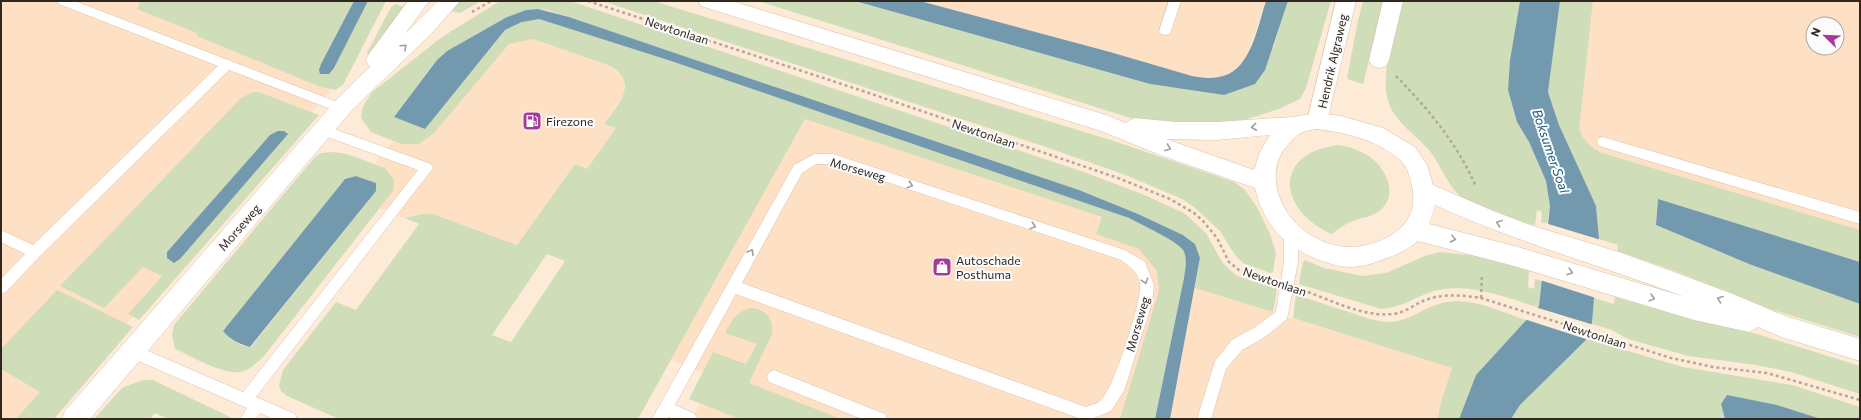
<svg xmlns="http://www.w3.org/2000/svg" width="1861" height="420" font-family="Commissioner,sans-serif">
<rect width="100%" height="100%" fill="#fdebd8"/>
<g fill="#fee1c5" fill-rule="evenodd">
<path d="M1 1H354L321 64 324 75 329 74 339 81 43 419H1Z"/>
<path d="M920 1H1266L1246 59 1235 70 1223 76 1206 78 1192 76Z"/>
<path d="M1593 1H1860V230L1602 153 1592 148 1584 140 1579 129ZM1813 24H1837V48H1813Z"/>
<path d="M525 39H533L608 65 622 75 624 81V94L604 124 616 128 587 169 575 164 517 245 433 214 414 215 405 218 379 208 393 191 385 168 375 163 393 141 401 144 510 44Z"/>
<path d="M811 109 1172 241 1155 419H692L714 377 671 360Z"/>
<path d="M1195 288 1476 375 1459 419H1170Z"/>
</g>
<g fill="#cfddb9" fill-rule="evenodd">
<path d="M140 1H354L321 64 334 68 368 1H386L343 85 335 90 318 86 197 36V33L137 9Z"/>
<path d="M459 1H481L460 13 450 11Z"/>
<path d="M500 1H570L1081 171 1142 194 1184 213 1206 233 1222 262 1230 270 1237 276 1277 289 1273 312 1195 288 1200 258 1195 244 1183 235 1138 214 1079 190 569 17 546 10 538 9 526 10 507 17 447 51 437 60 394 117 425 129 505 30 529 19H539L671 61 1129 218C1140 224 1177 241 1183 250 1188 258 1185 269 1184 278L1155 419H1120L1159 290 1157 271 1139 249 1096 234 1102 217 805 119 638 419H339L287 396 281 391 279 385 283 370 336 302 356 310 419 224 405 218 423 214H433L517 245 575 164 587 169 616 128 604 124C619 104 640 81 608 65L533 39 509 44 434 133 419 144H401L371 132 361 118 363 107 371 93 442 37ZM547 254 565 261 511 342 492 335Z"/>
<path d="M602 1H653L1114 141 1234 182 1245 190 1257 207 1270 234 1276 253 1273 272 1270 273 1243 263 1235 255 1220 231 1194 207 1182 199 1128 176 1049 148Z"/>
<path d="M758 1H855L1150 84 1224 95 1273 48 1288 1H1331L1306 88 1300 99 1279 109 1241 121 1204 124 1137 120Z"/>
<path d="M1363 1H1384L1363 84 1347 79 1357 25Z"/>
<path d="M1402 1H1520L1510 60 1508 90 1517 122 1529 142 1546 181 1550 206 1547 224 1541 222 1542 212 1537 210 1535 225C1516 221 1485 212 1468 202 1448 190 1443 167 1428 149 1416 135 1397 123 1390 106 1388 101 1386 93 1386 88 1384 61 1395 27 1402 1Z"/>
<path d="M1560 1H1593L1579 129C1584 141 1590 147 1602 153L1860 230V262L1658 200 1656 225 1749 264 1860 304V337L1773 310 1672 270 1617 251 1618 245 1599 239 1596 206 1559 125 1548 92Z"/>
<path d="M396 4 404 7 370 55H368L367 53 391 7Z"/>
<path d="M253 92H259L319 115 139 320 128 314 162 276 143 267 104 308 60 286 241 98ZM270 135 167 258V252Z"/>
<path d="M1339 145C1350 147 1360 150 1370 157 1387 169 1399 197 1379 211 1373 216 1365 217 1359 219 1348 222 1340 227 1332 234 1278 211 1272 152 1339 145Z"/>
<path d="M332 152 347 154 385 168 394 180 393 191 264 356C257 362 250 370 240 372 223 375 191 356 175 349L172 335 174 325 314 158 321 153ZM356 176 376 183V191L251 347 240 345 223 331 345 179Z"/>
<path d="M1440 252 1478 256 1529 271 1528 287 1534 289 1535 279 1542 281 1539 306 1537 307C1505 297 1465 281 1431 292 1414 298 1400 308 1381 309L1299 284 1303 262 1305 260 1324 268 1363 276 1386 273 1425 256Z"/>
<path d="M57 290 133 327 54 419H16L40 392 1 369V349Z"/>
<path d="M1296 295C1315 301 1333 307 1352 313 1363 317 1375 321 1387 322 1409 323 1426 305 1447 302 1475 298 1501 312 1526 320L1476 375 1459 419H1438L1440 406 1452 368 1293 318Z"/>
<path d="M1615 297 1673 314 1757 334 1860 366V394L1791 372 1756 365 1688 356 1628 339 1612 330 1592 324 1594 298 1614 304Z"/>
<path d="M750 308C767 309 773 318 772 334L749 383 841 419H740L689 399 713 352 746 364 757 344 725 333C732 320 736 312 750 308Z"/>
<path d="M1587 339 1683 367 1792 385 1860 407V419H1821L1777 405 1721 404 1725 419H1511L1520 405Z"/>
<path d="M143 380H153L234 419H168L155 413 150 419H94L122 388Z"/>
</g>
<g fill="#7399af">
<path d="M354 1H368L334 68 329 74H320L319 70 321 64Z"/>
<path d="M855 1H920L1110 52 1192 76C1202 78 1213 79 1223 76 1251 69 1258 25 1266 1H1288L1265 70 1255 84 1224 95 1150 84Z"/>
<path d="M1520 1H1560L1548 92 1559 125 1596 206 1599 238 1592 323 1586 340 1520 405 1511 419H1459L1476 375 1539 306 1550 206 1546 181 1529 142 1517 122 1508 90 1510 60Z"/>
<path d="M538 9 569 17 1079 190 1138 214 1183 235 1195 244 1200 258 1170 419H1155L1184 278C1185 269 1188 258 1183 250 1177 241 1140 224 1129 218L671 61 539 19 522 22 505 30 425 129 394 117 437 60 447 51 507 17 526 10Z"/>
<path d="M278 131H284L288 134 180 259 174 263 167 258V252L270 135Z"/>
<path d="M356 176 376 183V191L250 347C239 344 231 340 223 331L345 179Z"/>
<path d="M1658 199 1860 262V304L1749 264 1656 225Z"/>
<path d="M1727 395 1777 405 1821 419H1725L1721 404Z"/>
</g>
<g fill="#fdebd8">
<path d="M1545 223 1601 240 1596 298 1540 280Z"/>
<path d="M1535 307 1594 325 1589 340 1524 319Z"/>
</g>
<g fill="none" stroke-linecap="round" stroke-linejoin="round">
<defs>
<g id="lane">
<path d="M57 1H75L345 105 347 108 345 111 341 113 229 70 40 256 6 292 1 294V279L25 254 1 242V230L33 245 218 66 59 4Z"/>
<path d="M1169 1H1181L1171 31 1169 34 1165 35 1161 34 1159 31Z"/>
<path d="M323 125 431 164 433 168 256 397 295 414 297 419H273L260 413 256 419H240L247 408 127 356 125 351 127 346 132 344 243 392 418 170 319 134 317 130 319 126Z"/>
<path d="M1603 137 1860 212V224L1599 146 1597 142 1599 138Z"/>
<path d="M814 154H833L1125 250 1145 262 1154 285 1152 303 1124 391 1111 411 1091 419H1081L736 294 675 405 695 414 697 419H674L668 417 667 419H652L794 165ZM816 164H833L1121 260C1130 267 1140 273 1140 286 1141 303 1113 392 1100 401 1097 404 1090 405 1086 407L742 283 802 173Z"/>
<path d="M1291 228 1296 230 1298 234V262L1287 319 1265 337 1242 350 1226 369 1211 419H1197L1215 361 1232 340 1255 327 1276 312 1284 262V234L1286 230Z"/>
<path d="M774 370 885 414 887 419H862L769 382 767 377 769 372Z"/>
</g>
<g id="street">
<path d="M408 1H429L405 34 438 1H460L433 32 352 110 90 419H62L65 411 338 98 371 66H369L366 60 369 54Z"/>
<path d="M1336 1H1356L1327 121 1324 127 1317 129 1310 127 1307 121Z"/>
<path d="M1383 1H1403L1389 60 1386 66 1379 68 1372 66 1369 60Z"/>
</g>
<path id="secondary" d="M698 1H732L1106 115 1126 123 1128 121 1135 118 1176 122H1217L1292 117 1317 113 1341 116 1383 128 1415 147 1427 165 1433 185 1491 210 1530 225 1622 253 1733 294 1785 316 1860 339V361L1781 337 1758 327 1749 332 1694 320 1518 267 1418 241C1408 249 1397 255 1384 259 1373 263 1363 267 1351 267 1341 267 1331 264 1322 261 1286 248 1264 226 1255 188L1160 155 1101 131 701 6ZM1317 129C1347 133 1375 139 1399 159 1407 165 1409 175 1412 185 1419 219 1398 237 1367 245 1344 251 1318 243 1300 227 1278 208 1265 170 1287 146 1298 133 1300 132 1317 129ZM1270 135 1260 152 1254 170 1166 139 1217 140ZM1435 205C1516 242 1602 266 1685 297L1518 247 1429 224Z"/>
</defs>
<use href="#lane" stroke="#d8c1ab" stroke-width="1"/>
<use href="#street" stroke="#d8c1ab" stroke-width="1"/>
<use href="#secondary" stroke="#d8c1ab" stroke-width="1"/>
<g stroke="#b6a798" stroke-width="2.5" stroke-dasharray="3 3" stroke-linecap="butt">
<path d="M588 1 860 90 1118 178 1170 199 1194 213 1203 221 1217 238 1229 262 1239 270 1266 280"/>
<path d="M472 12 491 1"/>
<path d="M1396 76C1428 109 1458 144 1476 187"/>
<path d="M1308 292C1335 302 1364 317 1393 314 1404 313 1412 306 1421 302 1440 293 1461 295 1481 298L1671 358 1713 367 1767 373 1860 400"/>
<path d="M1481 298 1482 274"/>
</g>
<use href="#lane" fill="#fff" fill-rule="evenodd"/>
<use href="#street" fill="#fff" fill-rule="evenodd"/>
<use href="#secondary" fill="#fff" fill-rule="evenodd"/>
</g>
<defs><path id="oneway-chevron" d="M-2-3.5L2.5 0L-2 3.5" fill="none" stroke-width="1.6" stroke-linecap="round" stroke-linejoin="round"/></defs>
<g stroke="#a29e9a">
<use href="#oneway-chevron" transform="translate(404 47) rotate(-43)"/>
<use href="#oneway-chevron" transform="translate(1254 127) rotate(174)"/>
<use href="#oneway-chevron" transform="translate(1168 148) rotate(21)"/>
<use href="#oneway-chevron" transform="translate(910 185) rotate(18)"/>
<use href="#oneway-chevron" transform="translate(1499 223) rotate(-160)"/>
<use href="#oneway-chevron" transform="translate(1033 226) rotate(18)"/>
<use href="#oneway-chevron" transform="translate(1453 239) rotate(14)"/>
<use href="#oneway-chevron" transform="translate(751 252) rotate(-60)"/>
<use href="#oneway-chevron" transform="translate(1570 272) rotate(17)"/>
<use href="#oneway-chevron" transform="translate(1145 281) rotate(73)"/>
<use href="#oneway-chevron" transform="translate(1652 298) rotate(15)"/>
<use href="#oneway-chevron" transform="translate(1720 299) rotate(-159)"/>
</g>
<defs>
<symbol id="fuel-square" viewBox="-11 -11 22 22"><rect x="-9" y="-9" width="18" height="18" rx="4" fill="#a63a9a" stroke="#fbfbfb"/><path d="M-5.5-6h7V0h2V4h1.3V-2.5L3-4.5l.8-.8L6-3V5H2.5V1h-1V6h-7ZM-4.2-4.7v3.2H.2V-4.7Z" fill="#fff"/></symbol>
<symbol id="shop-square" viewBox="-11 -11 22 22"><rect x="-9" y="-9" width="18" height="18" rx="4" fill="#a63a9a" stroke="#fbfbfb"/><path d="M-5-2.5h2.3a2.7 3.5 0 0 1 5.4 0H5L5.5 6h-11ZM-1.5-2.5h3a1.5 2.3 0 0 0-3 0Z" fill="#fff"/></symbol>
</defs>
<g fill-rule="evenodd">
<use href="#fuel-square" x="521" y="110" width="22" height="22"/>
<use href="#shop-square" x="931" y="256" width="22" height="22"/>
</g>
<g text-anchor="middle" dominant-baseline="central" stroke-width="4" stroke-linejoin="round" paint-order="stroke">
<g font-size="12" fill="#30271f" stroke="#fbfbfb">
<text transform="translate(677 30) rotate(18)">Newtonlaan</text>
<text transform="translate(1332 61) rotate(-77)">Hendrik Algraweg</text>
<text transform="translate(984 133) rotate(19)">Newtonlaan</text>
<text transform="translate(858 169) rotate(16)">Morseweg</text>
<text transform="translate(239 227) rotate(-49)">Morseweg</text>
<text transform="translate(1275 281) rotate(19)">Newtonlaan</text>
<text transform="translate(1137 324) rotate(-74)">Morseweg</text>
<text transform="translate(1595 334) rotate(18)">Newtonlaan</text>
</g>
<g font-size="12" fill="#30271f" stroke="#fbfbfb" text-anchor="start">
<text x="546" y="121">Firezone</text>
<text x="956" y="260">Autoschade<tspan x="956" dy="14">Posthuma</tspan></text>
</g>
<g font-size="13" font-style="italic" fill="#1b5c7d" stroke="#fbfbfb">
<text transform="translate(1551 151) rotate(71)">Boksumer Soal</text>
</g>
</g>
<rect width="1861" height="420" fill="none" stroke="#30271f" stroke-width="4"/>
<g transform="translate(1825 36) rotate(293)"><circle r="19" fill="#fbfbfb" stroke="#aaa6a3"/>
<path d="M0-3L7 15L0 10L-7 15Z" fill="#a63a9a"/>
<text y="-6" font-size="11" font-weight="bold" text-anchor="middle" fill="#30271f">N</text>
</g>
</svg>
